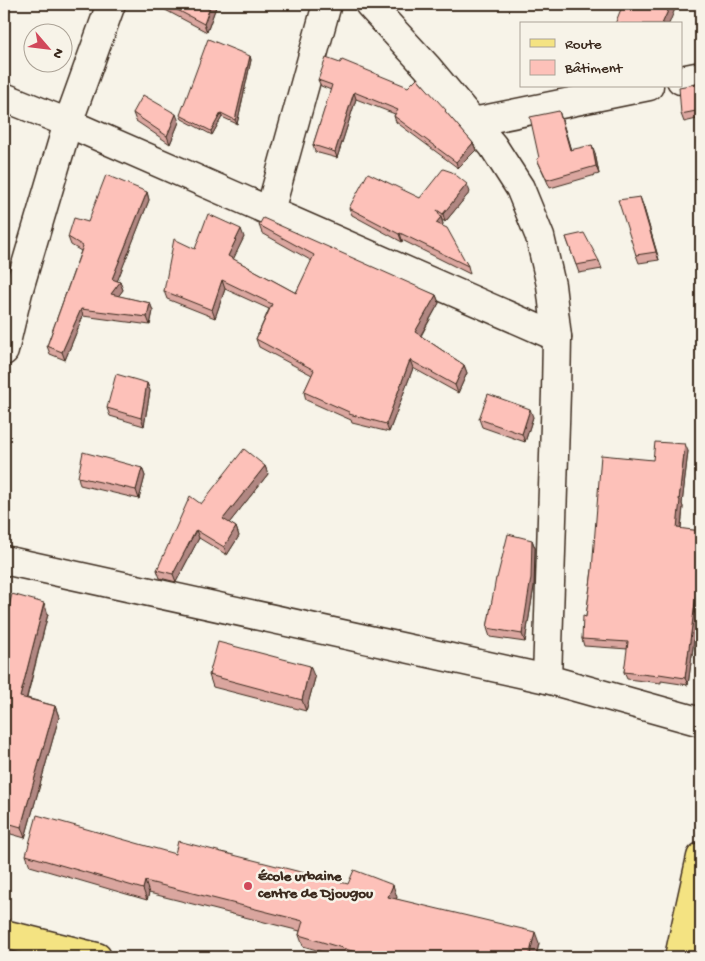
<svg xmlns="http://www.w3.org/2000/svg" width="705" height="961" font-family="'Gochi Hand',sans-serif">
<rect width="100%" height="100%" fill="#f7f3e8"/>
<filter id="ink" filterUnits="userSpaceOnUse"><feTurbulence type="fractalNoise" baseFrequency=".02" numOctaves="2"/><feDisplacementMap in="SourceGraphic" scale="10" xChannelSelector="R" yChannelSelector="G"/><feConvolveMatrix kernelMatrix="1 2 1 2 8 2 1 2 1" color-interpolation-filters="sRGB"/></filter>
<g filter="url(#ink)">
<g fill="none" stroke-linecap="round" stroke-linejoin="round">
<defs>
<g id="minor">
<path d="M369 4 427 67 493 146 520 188 540 237 551 285 557 337 556 392 547 679"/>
<path d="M681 80 701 76"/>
<path d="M4 97 68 123 557 337"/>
<path d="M473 122 649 86"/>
<path d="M270 211 327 4"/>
<path d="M4 351 18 292 68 123 111 4"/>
<path d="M4 560 547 679 701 722"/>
</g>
<path id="major" d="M679 957 701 857"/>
<path id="highway" d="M4 934 97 957"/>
</defs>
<use href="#minor" stroke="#3b2a1e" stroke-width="31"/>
<use href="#major" stroke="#3b2a1e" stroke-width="31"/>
<use href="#highway" stroke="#3b2a1e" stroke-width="31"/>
<use href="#minor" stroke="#f7f3e8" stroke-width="28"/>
<use href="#major" stroke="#f4e382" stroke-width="28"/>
<use href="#highway" stroke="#f4e382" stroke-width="28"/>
</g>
<g fill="#daa69f" stroke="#3b2a1e">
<path d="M154 4H217L207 32Z"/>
<path d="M250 56 251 60 237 124 222 117 212 135 182 119 180 115Z"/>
<path d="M318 80 447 114 473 143 476 150 458 168 396 122 394 116 395 114 356 99 337 158 315 152 313 145 331 90 321 86Z"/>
<path d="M701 83V118L684 122 681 114Z"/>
<path d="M133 113 179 122 170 144 136 121Z"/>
<path d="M562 120 571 150 595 153 599 174 550 188 537 159 539 158Z"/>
<path d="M147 192 149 200 117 281 120 282 123 290 118 296 150 303 153 311 150 325 83 316 65 360 50 354 47 346 81 251 71 245 68 237 88 222Z"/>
<path d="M470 192 445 222 441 219 443 224 442 226 468 266 470 274 402 240V242L352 215 349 208 420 198Z"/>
<path d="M643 205 659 260 639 263 636 255Z"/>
<path d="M259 225 436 295 439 303 421 336 464 365 467 373 458 393 413 368 389 432 352 423 351 420 306 400 304 392 312 375 259 347 256 339 269 309 225 289 215 318 167 299 164 291 195 249 244 237 233 259 296 293 312 261 262 233Z"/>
<path d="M566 237 599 261 602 269 579 273Z"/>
<path d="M147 383 150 391 144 426 110 416 107 408Z"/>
<path d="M533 417 525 442 482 427 479 419Z"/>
<path d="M688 451 682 504 683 507 681 529 701 531V595H700L688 685 661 681V683L627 679 624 672 628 649 584 646 582 639 586 617 592 570 653 460Z"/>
<path d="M265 466 268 474 229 523 236 527 239 536 227 555 199 538 176 582 160 578 157 570 201 504Z"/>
<path d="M142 468 145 476 139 499 80 485 78 477Z"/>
<path d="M532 540 535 548 534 586 525 642 490 637 487 628 497 578Z"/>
<path d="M48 614 27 698 55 706 59 717 25 838 4 832V627Z"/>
<path d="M209 675 315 678 306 711 213 687Z"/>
<path d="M175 854 397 897 396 899 539 943 536 957H340L303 946 299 935 300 931 149 893 147 900 30 866 26 855Z"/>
</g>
<g fill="#b18782" stroke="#3b2a1e">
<path d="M211 4H217L207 32 204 24Z"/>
<path d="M671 4H677L669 24H662Z"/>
<path d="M250 56 251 60 237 124 235 120Z"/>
<path d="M354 92 356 99 337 158 335 152Z"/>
<path d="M559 111 562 120 573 159 570 150Z"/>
<path d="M221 113 222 117 212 135 211 131Z"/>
<path d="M176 114 179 122 170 144 167 136Z"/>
<path d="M473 143 476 150 458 168 456 162Z"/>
<path d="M592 145 595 153 599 174 596 166Z"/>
<path d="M467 184 470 192 445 222 443 214Z"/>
<path d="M147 192 149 200 115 287 112 279Z"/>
<path d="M640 197 643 205 659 260 656 252Z"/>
<path d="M441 217 443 224 439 230 436 223Z"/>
<path d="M241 229 244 237 231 264 228 256Z"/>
<path d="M400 233 402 240V242L399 234Z"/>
<path d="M222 280 225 289 215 318 212 310Z"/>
<path d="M120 282 123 290 114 302 111 294Z"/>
<path d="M436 295 439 303 418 340 415 332Z"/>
<path d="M150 303 153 311 150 325 147 317Z"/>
<path d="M81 309 83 316 65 360 62 352Z"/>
<path d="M410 360 413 368 389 432 386 424Z"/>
<path d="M464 365 467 373 458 393 455 385Z"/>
<path d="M147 383 150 391 144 426 141 418Z"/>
<path d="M530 409 533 417 525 442 522 434Z"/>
<path d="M685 444 688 451 682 504 683 507 680 535 677 528 679 500Z"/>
<path d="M265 466 268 474 226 527 223 519Z"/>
<path d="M142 468 145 476 139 499 136 490Z"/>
<path d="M236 527 239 536 227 555 224 547Z"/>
<path d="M196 530 199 538 176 582 173 574Z"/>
<path d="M532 540 535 548 534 586 525 642 522 634Z"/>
<path d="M697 588 700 595 688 685 685 678Z"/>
<path d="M44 603 48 614 24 708 20 697Z"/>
<path d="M310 666 315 678 306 711 302 700Z"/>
<path d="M55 706 59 717 25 838 21 827Z"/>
<path d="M145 881 149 893 147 900 143 889Z"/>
<path d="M393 885 397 897 393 908 388 897Z"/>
<path d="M535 932 539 943 536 957H529Z"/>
<path d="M373 951 376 957H372Z"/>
</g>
<g fill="#fdc1b9" stroke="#3b2a1e">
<path d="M166 4H211L204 24Z"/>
<path d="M623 4H671L662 24H615Z"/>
<path d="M208 39 250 56 235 120 221 113 211 131 180 115Z"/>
<path d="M326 58 340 63 342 60 408 87 417 78 446 110 445 111 473 143 456 162 394 116 398 110 354 92 335 152 313 145 332 85 318 80Z"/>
<path d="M701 83V110L681 114 679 87Z"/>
<path d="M143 95 176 114 167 136 133 113Z"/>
<path d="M559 111 570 150 592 145 596 166 547 180 537 159 539 158 530 117Z"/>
<path d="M443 169 452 172 467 184 443 214 437 210 441 217 436 223 447 228 468 266 400 233 399 234 349 208 368 173 420 198Z"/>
<path d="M106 175 147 192 112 279 120 282 111 294 150 303 147 317 81 309 62 352 47 346 83 246 68 237 74 218 88 222Z"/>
<path d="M640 197 656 252 636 255 618 200Z"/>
<path d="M208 214 241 229 228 256 296 293 314 255 259 225 263 218 436 295 415 332 464 365 455 385 410 360 386 424 349 414V412L304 392 314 370 256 339 272 304 222 280 212 310 164 291 174 239 195 249Z"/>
<path d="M584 233 599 261 576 265 566 237Z"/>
<path d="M116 374 147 383 141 418 107 408Z"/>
<path d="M488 394 530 409 522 434 479 419Z"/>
<path d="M655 442 685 444 679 500H680L677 528 701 531V589L697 588 685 678 659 674 658 676 624 672 628 642 582 639 583 616 586 617 592 570 601 455 653 460Z"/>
<path d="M244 449 265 466 223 519 236 527 224 547 196 530 173 574 157 570 190 496 201 504Z"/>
<path d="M83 452 142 468 136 490 78 477Z"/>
<path d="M508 534 532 540 531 578 522 634 487 628 496 578H497Z"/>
<path d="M12 594 44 603 20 697 55 706 21 827 4 822V627Z"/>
<path d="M218 642 310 666 302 700 209 675Z"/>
<path d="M37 815 175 854 178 841 348 884 354 870 393 885 388 897 535 932 529 957H399L373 951 372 957 299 935 303 921 145 881 143 889 26 855Z"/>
</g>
</g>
<circle fill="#d1495b" stroke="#f7f3e8" stroke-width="2" cx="248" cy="886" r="5"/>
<g text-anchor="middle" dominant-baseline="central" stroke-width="5" stroke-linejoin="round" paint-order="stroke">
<g font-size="15" font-weight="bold" fill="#3b2a1e" stroke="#f7f3e8" text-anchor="start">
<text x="258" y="877">École urbaine<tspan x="258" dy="17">centre de Djougou</tspan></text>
</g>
</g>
<rect width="705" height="961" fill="none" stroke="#f7f3e8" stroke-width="20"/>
<rect x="10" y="10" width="685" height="941" fill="none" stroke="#3b2a1e" stroke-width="2" filter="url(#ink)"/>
<rect x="520" y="22" width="162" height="65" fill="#f7f3e8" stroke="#aca397"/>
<rect x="530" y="39" width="25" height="8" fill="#f4e382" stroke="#aca397"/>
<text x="565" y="48" font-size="15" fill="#3b2a1e">Route</text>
<rect x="530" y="60" width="25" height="15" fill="#fdc1b9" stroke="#aca397"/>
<text x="565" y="72" font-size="15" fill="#3b2a1e">Bâtiment</text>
<g transform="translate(48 48) rotate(118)"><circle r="24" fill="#f7f3e8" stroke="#aca397"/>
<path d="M0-4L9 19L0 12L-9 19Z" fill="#d1495b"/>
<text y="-8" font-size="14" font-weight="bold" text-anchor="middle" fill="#3b2a1e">N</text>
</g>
</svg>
